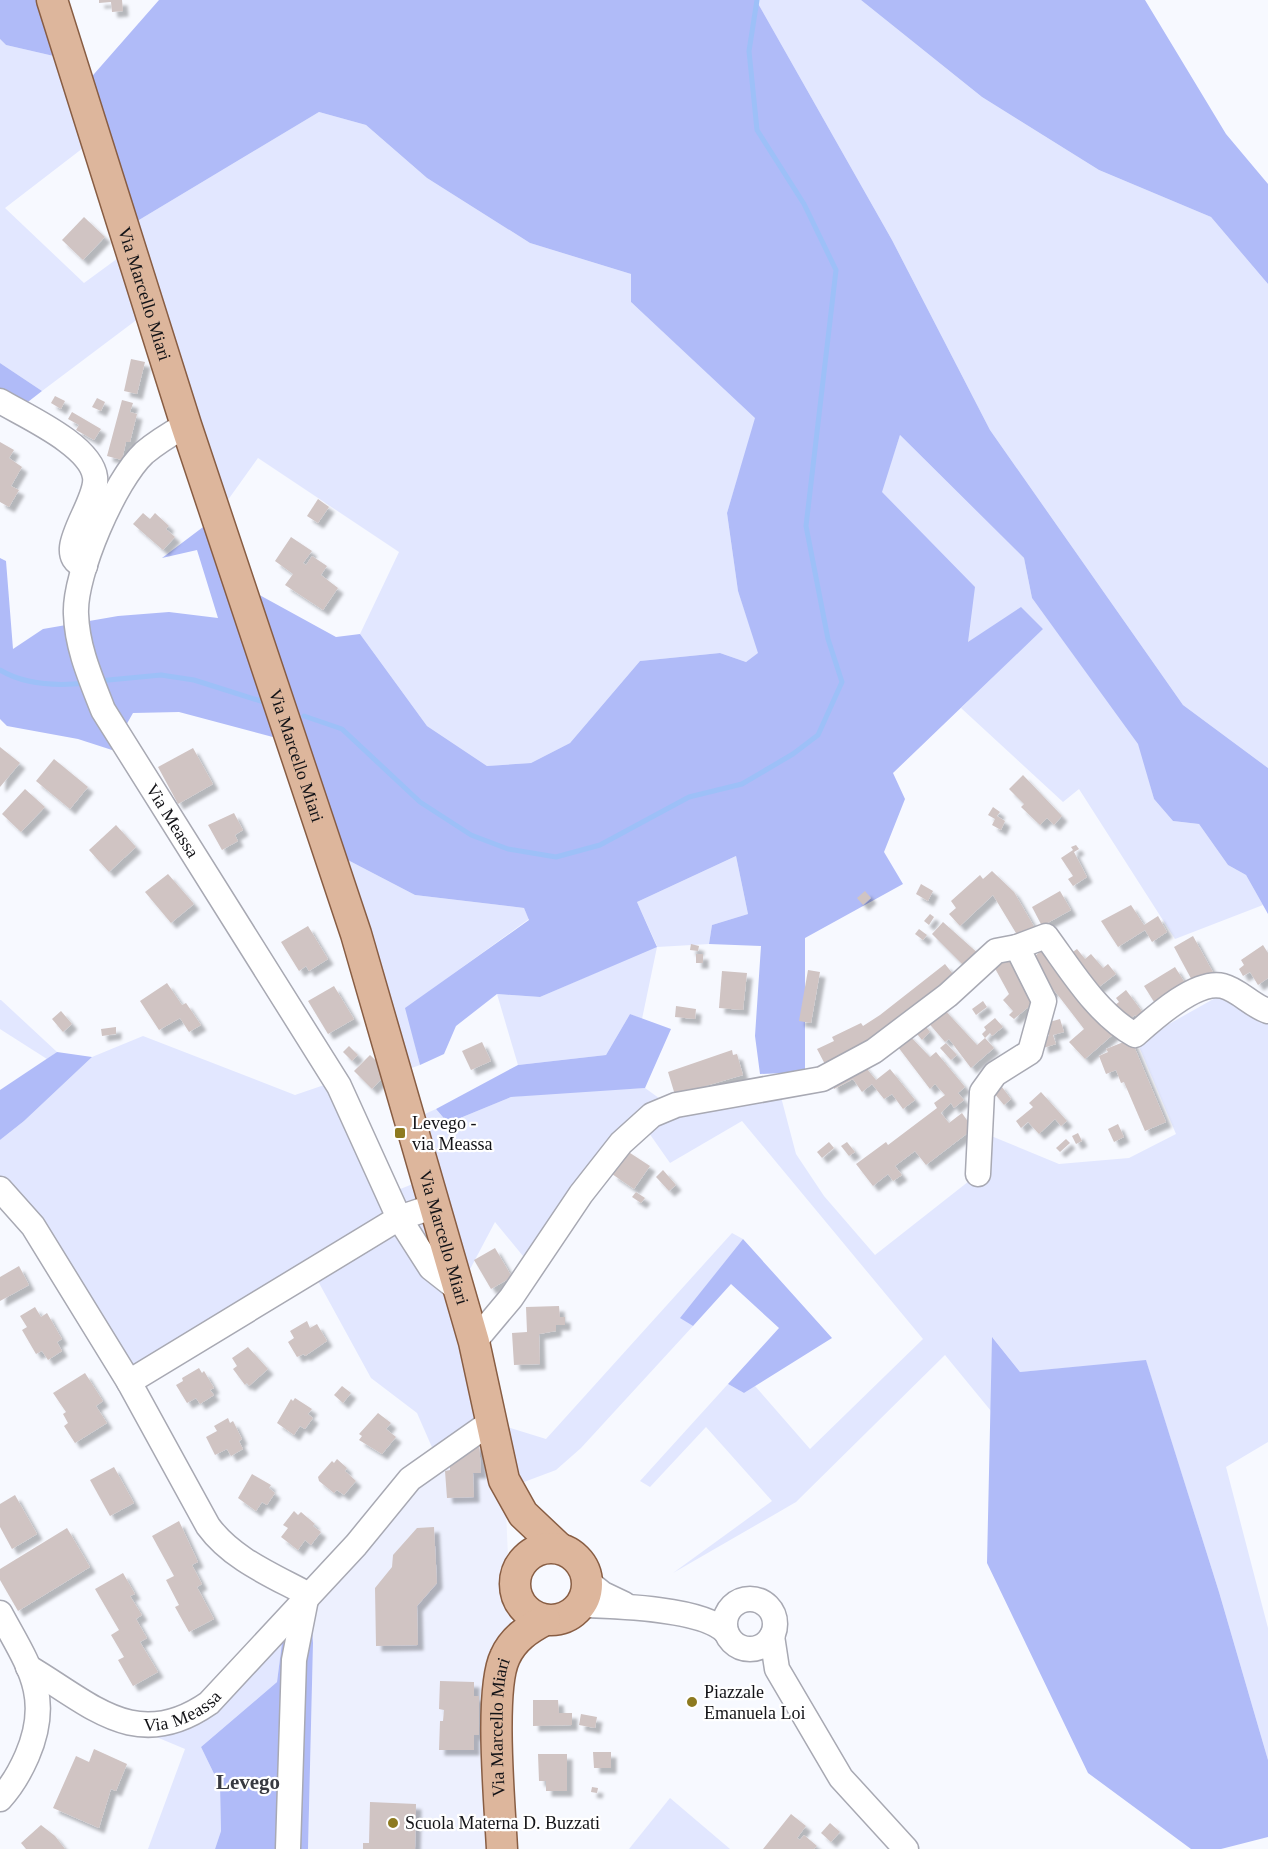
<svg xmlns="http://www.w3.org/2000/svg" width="1268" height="1849" font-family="'Times New Roman',serif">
<defs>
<filter id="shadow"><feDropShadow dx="5.5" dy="5.5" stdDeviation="1.5" flood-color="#0004"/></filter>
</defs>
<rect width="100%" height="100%" fill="#f7f9ff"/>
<path fill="#edf0fe" d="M491 1422 505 1489 512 1646 507 1849H308L313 1643 310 1595 389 1507Z"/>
<g fill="#e2e7ff">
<path d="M756 0H861L982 97 1099 170 1211 217 1268 284V768L1183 705 990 430 892 240Z"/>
<path d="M0 39 6 45 71 60 96 138 5 208 84 283 129 250 124 229 319 112 366 125 427 178 530 243 631 274V302L756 418 727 513 738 591 759 653 746 662 720 653 640 661 570 743 531 763 487 766 427 726 360 634 399 552 258 458 215 518 143 315 42 391 0 363Z"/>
<path d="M900 435 1024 558 1032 598 1139 744 1154 799 1173 821 1199 824 1228 865 1246 875 1263 905 1175 939 1079 789 1063 802 961 708 1043 628 967 643 881 492Z"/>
<path d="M317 844 415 895 524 908 529 919 406 1008 420 1065 392 1075Z"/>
<path d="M736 856 748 914 712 925 709 944 657 947 642 1019 630 1014 606 1055 518 1065 497 994 540 997 657 946 637 902Z"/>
<path d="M1217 997 1268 1021V1442L1226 1467 1268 1628V1760L1219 1592 1146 1361 1020 1372 993 1338 991 1411 945 1355 796 1502 673 1573 772 1501 706 1427 650 1487 640 1481 728 1384 744 1393 755 1386 810 1449 923 1339 742 1121 670 1163 642 1123 532 1267 495 1222 459 1290 491 1422 546 1439 732 1233 743 1239 681 1318 693 1326 581 1448 556 1470 505 1489 491 1423 438 1461 417 1413 371 1378 313 1272 129 1382 0 1191V1140L24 1121 92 1057 143 1036 295 1095 330 1083 388 1194 425 1179 407 1122 436 1109 448 1123 511 1097 574 1091 645 1088 677 1111 781 1097 796 1154 824 1196 875 1255 978 1174 979 1131 1059 1164 1129 1158 1176 1134 1137 1042Z"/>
<path d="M0 1000H1L57 1052 47 1059 0 1029Z"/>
<path d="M284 1627 277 1682 201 1747 220 1786 221 1831 215 1849H148L185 1749 154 1736Z"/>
<path d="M670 1798 730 1849H629Z"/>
</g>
<g fill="#b0bbf8">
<path d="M0 0H52L71 60 6 45 0 39Z"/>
<path d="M159 0H756L892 240 990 430 1183 705 1268 768V914L1246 875 1228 865 1199 824 1173 821 1154 799 1138 744 1032 598 1024 558 900 435 882 492 975 587 968 642 1021 607 1043 629 893 773 905 799 884 852 903 884 805 938V1072L760 1074 755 1036 761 946 709 944 712 925 748 914 736 856 637 902 657 947 540 997 497 994 456 1026 444 1054 420 1065 405 1008 529 920 524 908 415 895 317 844 284 740 179 712 133 713 112 750 78 739 7 726 0 719V558L6 561 13 649 43 629 118 616 169 612 218 618 197 550 162 558 215 518 234 581 336 637 360 634 427 726 487 766 531 763 570 743 640 661 720 653 746 662 758 653 738 591 727 513 755 418 631 302V274L530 243 427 178 366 125 319 112 124 229 80 90Z"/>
<path d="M861 0H1145L1226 134 1268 184V284L1211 217 1099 170 982 97Z"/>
<path d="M0 363 42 391 24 405 0 390Z"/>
<path d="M630 1014 671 1029 645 1088 511 1097 448 1123 436 1109 518 1065 606 1055Z"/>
<path d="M57 1052 92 1057 24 1121 0 1140V1090Z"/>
<path d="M743 1239 832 1338 744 1393 728 1384 779 1328 731 1284 693 1326 680 1318Z"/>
<path d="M992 1337 1020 1372 1146 1360 1219 1592 1268 1760V1837L1221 1849H1191L1088 1773 987 1563Z"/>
<path d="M310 1595 313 1643 308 1849H215L221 1831 220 1786 201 1747 277 1682 284 1627Z"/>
</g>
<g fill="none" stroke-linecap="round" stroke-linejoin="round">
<g stroke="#9dc0f8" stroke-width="5">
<path d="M0 670C25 685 58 686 86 683"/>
<path d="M98 681 161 675 194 680 267 703"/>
<path d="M304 716 342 729 420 802 471 835 508 849 556 857 600 845 689 797 742 784 793 754 818 735 842 682 828 639 806 526 836 270 804 204 757 130 749 51 757 0"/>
</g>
</g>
<g fill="#d0c4c3" filter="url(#shadow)">
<path d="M99 0H122L123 11 112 12 111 2 99 3Z"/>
<path d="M84 217 105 237 83 260 62 240Z"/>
<path d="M131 359 145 362 137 394 124 391Z"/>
<path d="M55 396 65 401 61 409 51 403Z"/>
<path d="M97 398 105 402 101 411 92 407Z"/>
<path d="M122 400 133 403 130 412 137 414 130 442H126L122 460 107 456Z"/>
<path d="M72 412 101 429 94 440 76 430 79 425 68 419Z"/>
<path d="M0 442 14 450 9 458 22 467 11 486 19 490 9 507 0 502Z"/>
<path d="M318 499 329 507 318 523 307 516Z"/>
<path d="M143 513 150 519 155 513 169 526 166 529 175 537 163 550 133 524Z"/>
<path d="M291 537 312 551 303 563 306 565 312 556 327 566 321 575 338 588 323 610 285 585 293 574 275 561Z"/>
<path d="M0 747 20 763 0 787Z"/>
<path d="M193 748 213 784 178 804 158 767Z"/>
<path d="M54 759 88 787 70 809 36 781Z"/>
<path d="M1023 775 1062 816 1054 825 1047 818 1040 825 1021 807 1024 804 1009 789Z"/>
<path d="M25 789 45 807 21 832 2 814Z"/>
<path d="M993 807 1000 812 997 816 1005 821 1001 830 992 825 995 819 988 815Z"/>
<path d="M234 813 243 830 235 835 238 841 222 850 208 825Z"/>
<path d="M116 825 136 847 109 872 89 850Z"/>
<path d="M1076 845 1079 849 1074 852 1087 877 1073 886 1068 879 1073 876 1061 858 1073 850 1071 847Z"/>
<path d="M992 871 1014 892 1035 928 1019 938 993 895 960 926 949 914 956 908 951 901 980 875 983 879Z"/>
<path d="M168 874 194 904 171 923 145 892Z"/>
<path d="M921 884 933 891 928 901 916 894Z"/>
<path d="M865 891 871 898 863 905 857 898Z"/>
<path d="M1060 891 1071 910 1042 926 1032 907Z"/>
<path d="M1131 905 1144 925 1158 916 1167 932 1152 942 1145 930 1118 947 1101 921Z"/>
<path d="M930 914 934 917 929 925 924 921Z"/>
<path d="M943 922 981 956 968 970 932 934Z"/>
<path d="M308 926 328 959 309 971 306 966 299 971 281 942Z"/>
<path d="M919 929 927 935 923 940 915 934Z"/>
<path d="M1193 936 1214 974 1194 984 1174 947Z"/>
<path d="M691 944 699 946 698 951 690 950Z"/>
<path d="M1263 945 1268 953V978L1258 985 1250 972 1243 976 1239 969 1244 965 1241 960Z"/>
<path d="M1046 947 1116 1032 1085 1059 1069 1042 1084 1029 1054 990 1047 995 1031 959Z"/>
<path d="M1077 949 1085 959 1091 954 1103 968 1108 964 1116 974 1095 990 1067 956Z"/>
<path d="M1009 952 1038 999 1014 1019 1009 1015 1013 1011 1003 1000 1009 994 991 961Z"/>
<rect x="696" y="954" width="7" height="9"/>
<path d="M945 964 957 979 862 1052 827 1068 817 1049 834 1041 832 1037 861 1023 863 1026 880 1015Z"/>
<path d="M1175 967 1187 986 1156 1005 1144 986Z"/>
<path d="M808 970 820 972 811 1023 799 1021Z"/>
<path d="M722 971 747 973 743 1010 719 1008Z"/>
<path d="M167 983 182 1005 186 1003 201 1025 189 1032 180 1018 159 1030 140 1001Z"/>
<path d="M334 986 354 1019 328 1034 308 1001Z"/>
<path d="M1126 990 1144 1014 1138 1019 1135 1015 1124 1024 1111 1008 1119 1002 1116 998Z"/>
<path d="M983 1001 987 1007 976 1015 972 1009Z"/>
<path d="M676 1006 696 1009 695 1019 675 1017Z"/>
<path d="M941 1006 977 1045 985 1038 982 1034 986 1030 984 1027 995 1018 1003 1027 992 1036 990 1033 985 1038 994 1048 971 1068 949 1039 945 1042 926 1020Z"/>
<path d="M61 1011 72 1024 63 1032 52 1019Z"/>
<path d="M1060 1019 1064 1032 1053 1035 1056 1044 1043 1048 1041 1038 1049 1036 1046 1023Z"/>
<path d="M922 1022 930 1032 922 1040 913 1029Z"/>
<path d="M116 1027V1034L102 1036 101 1029Z"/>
<path d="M907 1033 930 1057 936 1052 965 1087 958 1093 964 1100 954 1108 951 1103 941 1113 949 1123 962 1113 973 1129 926 1165 915 1151 895 1166 902 1175 893 1181 888 1174 873 1186 856 1164 886 1142 888 1145 937 1108 934 1103 945 1095 935 1084 930 1089 895 1043Z"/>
<path d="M1131 1039 1166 1122 1145 1131 1124 1082 1121 1083 1116 1070 1106 1074 1099 1056 1108 1052 1106 1049Z"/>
<path d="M482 1042 491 1061 471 1070 462 1051Z"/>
<path d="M946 1043 957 1055 951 1060 940 1048Z"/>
<path d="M349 1046 358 1055 352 1061 343 1052Z"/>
<path d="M732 1050 733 1055 737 1054 743 1075 675 1095 668 1072Z"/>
<path d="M370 1055 388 1072 372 1089 354 1071Z"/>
<path d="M862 1063 876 1080 890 1069 915 1100 903 1109 892 1094 884 1099 872 1084 862 1092 853 1079 834 1089 830 1079Z"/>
<path d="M999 1083 1011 1099 1004 1105 994 1093Z"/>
<path d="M1041 1092 1067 1121 1061 1126 1055 1119 1039 1134 1028 1122 1021 1128 1016 1121 1033 1107 1029 1103Z"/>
<path d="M1118 1124 1124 1137 1114 1142 1108 1129Z"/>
<path d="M1078 1133 1082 1141 1076 1144 1072 1136Z"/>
<path d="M1066 1139 1070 1143 1060 1152 1056 1148Z"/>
<path d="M829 1142 834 1148 822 1158 817 1152Z"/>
<path d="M847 1142 855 1152 849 1156 841 1146Z"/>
<path d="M627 1151 650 1166 634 1189 612 1174Z"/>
<path d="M663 1170 676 1185 669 1191 656 1177Z"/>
<path d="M636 1192 645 1198 641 1203 632 1197Z"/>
<path d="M495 1248 512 1277 491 1289 474 1260Z"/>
<path d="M19 1266 29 1285 0 1301V1277Z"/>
<path d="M559 1306 560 1317H565V1325H556V1331L539 1334 540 1364 514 1365 512 1333 527 1332 526 1307Z"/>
<path d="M35 1307 41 1317 47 1313 62 1339 57 1342 62 1351 48 1360 42 1351 36 1354 22 1330 27 1327 20 1316Z"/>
<path d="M307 1321 310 1328 317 1324 327 1341 305 1356 304 1354 297 1357 288 1342 294 1338 290 1331Z"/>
<path d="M248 1347 268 1369 249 1386 247 1383 245 1385 233 1369 237 1366 232 1358Z"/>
<path d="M199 1368 202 1373 204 1371 214 1388 210 1390 214 1395 200 1404 196 1398 187 1403 176 1385 183 1381 182 1378Z"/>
<path d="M85 1373 103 1401 96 1406 107 1423 75 1443 64 1426 68 1423 63 1414 66 1412 53 1393Z"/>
<path d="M342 1386 351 1393 343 1403 334 1395Z"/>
<path d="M295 1398 312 1409 308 1414 313 1418 305 1429 300 1426 294 1435 277 1423 291 1399 293 1401Z"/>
<path d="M378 1413 391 1423 386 1429 396 1437 382 1454 359 1440 362 1436 359 1434Z"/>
<path d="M228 1418 230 1423 233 1421 242 1439 239 1441 243 1449 231 1456 227 1449 215 1455 206 1437 217 1431 214 1426Z"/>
<path d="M479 1441 481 1473H473L474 1497 447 1498 445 1471 450 1470V1459Z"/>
<path d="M337 1459 347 1468 345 1471 356 1481 344 1495 337 1490 334 1493 319 1481 318 1477 332 1461 334 1463Z"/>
<path d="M114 1467 134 1503 110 1516 90 1480Z"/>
<path d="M252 1474 271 1485 269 1488 275 1493 267 1505 262 1502 256 1511 238 1498Z"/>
<path d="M15 1495 37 1534 12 1549 0 1527V1504Z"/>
<path d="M294 1511 298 1515 301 1512 315 1524 313 1526 321 1532 311 1545 305 1540 298 1550 281 1537 288 1528 283 1525Z"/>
<path d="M179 1521 198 1562 192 1565 202 1584 197 1587 214 1619 189 1632 175 1607 179 1605 166 1580 174 1576 152 1536Z"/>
<path d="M434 1527 437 1583 417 1606 418 1645 376 1646 375 1588 392 1567 393 1555 417 1528Z"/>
<path d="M67 1528 90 1567 18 1611 0 1580V1569Z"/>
<path d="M123 1573 135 1594 130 1596 142 1615 136 1619 147 1638 140 1642 158 1672 133 1686 118 1660 124 1657 111 1635 119 1630 95 1589Z"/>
<path d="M440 1681 474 1682V1696H479V1735H474V1750H439L440 1721H443L444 1710 439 1709Z"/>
<path d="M533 1700H558L559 1713H572V1725L533 1726Z"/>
<path d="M581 1714 597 1717 595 1728 579 1725Z"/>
<path d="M94 1749 127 1764 116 1791 111 1789 99 1828 53 1808 76 1756 89 1762Z"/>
<path d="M593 1752H611V1768H594Z"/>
<path d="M538 1754H567V1791H546V1781H539Z"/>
<path d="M592 1787 598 1788 597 1793 591 1792Z"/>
<path d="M370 1802 416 1804 415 1849H363V1843H369Z"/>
<path d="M791 1814 806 1826 797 1838 800 1840 804 1835 817 1846 814 1849H763Z"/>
<path d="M830 1823 840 1832 831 1842 821 1833Z"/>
<path d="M41 1825 55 1836 65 1849H26L21 1843Z"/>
</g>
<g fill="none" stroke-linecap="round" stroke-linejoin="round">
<defs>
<g id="minor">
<path d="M0 401C25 416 91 445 95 477 99 503 49 556 85 566"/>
<path id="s1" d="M186 425C172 433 157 442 144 453 115 480 74 574 76 614 77 648 91 679 103 710L339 1086 399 1218 431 1268 459 1290"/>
<path d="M978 1174 982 1092 995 1074 1030 1052 1044 1001 1017 947 1046 936C1071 970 1097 1014 1135 1035 1153 1019 1196 979 1223 986 1239 990 1252 1006 1268 1011"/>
<path d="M0 1189 33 1226 129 1382 208 1526C232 1559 272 1575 307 1594"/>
<path d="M474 1342 511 1298 581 1194 621 1143 652 1115 676 1105 822 1079 874 1051 948 995 996 951 1017 947"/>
<path d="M129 1382 399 1218 435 1206"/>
<path d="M588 1582 603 1594 624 1604"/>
<circle cx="750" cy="1624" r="25"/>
<path d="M581 1605C617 1606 702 1608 726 1632"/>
<path d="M0 1613C28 1665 53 1696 27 1756 20 1772 12 1786 0 1799"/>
<path d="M772 1636 777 1669 841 1778 906 1849"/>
<path id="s2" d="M28 1667C91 1704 136 1754 209 1703L356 1545 410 1479 491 1422"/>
<path d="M288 1849 294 1660 307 1594"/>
</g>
<g id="major">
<path id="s3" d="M52 0 186 425 356 934 474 1342 504 1480 523 1514 559 1548"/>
<circle cx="551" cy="1584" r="36"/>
<path id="s4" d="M502 1849C500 1807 489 1690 505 1657 513 1639 528 1629 545 1620"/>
</g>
</defs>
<use href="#minor" stroke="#a8a9b3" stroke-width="27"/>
<use href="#major" stroke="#885d43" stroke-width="33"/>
<use href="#minor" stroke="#fff" stroke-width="24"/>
<use href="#major" stroke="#ddb69c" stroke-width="30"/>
</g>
<g fill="#8d7a20" stroke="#fff" stroke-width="2">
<rect x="394" y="1127" width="12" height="12" rx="3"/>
<circle cx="692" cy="1702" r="6"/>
<circle cx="393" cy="1823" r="6"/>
</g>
<g text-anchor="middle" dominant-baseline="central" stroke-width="4.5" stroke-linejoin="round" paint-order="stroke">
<g font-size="18" fill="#131317" stroke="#fff">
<text stroke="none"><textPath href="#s3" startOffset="308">Via Marcello Miari</textPath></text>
<text stroke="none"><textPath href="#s3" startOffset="794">Via Marcello Miari</textPath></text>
<text stroke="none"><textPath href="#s1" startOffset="459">Via Meassa</textPath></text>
<text stroke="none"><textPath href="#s3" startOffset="1298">Via Marcello Miari</textPath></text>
<text stroke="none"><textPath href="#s2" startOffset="172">Via Meassa</textPath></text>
<text stroke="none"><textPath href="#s4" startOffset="122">Via Marcello Miari</textPath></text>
</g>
<g font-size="18" fill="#131317" stroke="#fff" text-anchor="start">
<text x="412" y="1123">Levego -<tspan x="412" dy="21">via Meassa</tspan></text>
<text x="704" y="1692">Piazzale<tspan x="704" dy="21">Emanuela Loi</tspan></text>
<text x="405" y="1823">Scuola Materna D. Buzzati</text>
</g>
<g font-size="21" font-weight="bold" fill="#383a41" stroke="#fff">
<text x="248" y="1782">Levego</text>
</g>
</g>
</svg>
